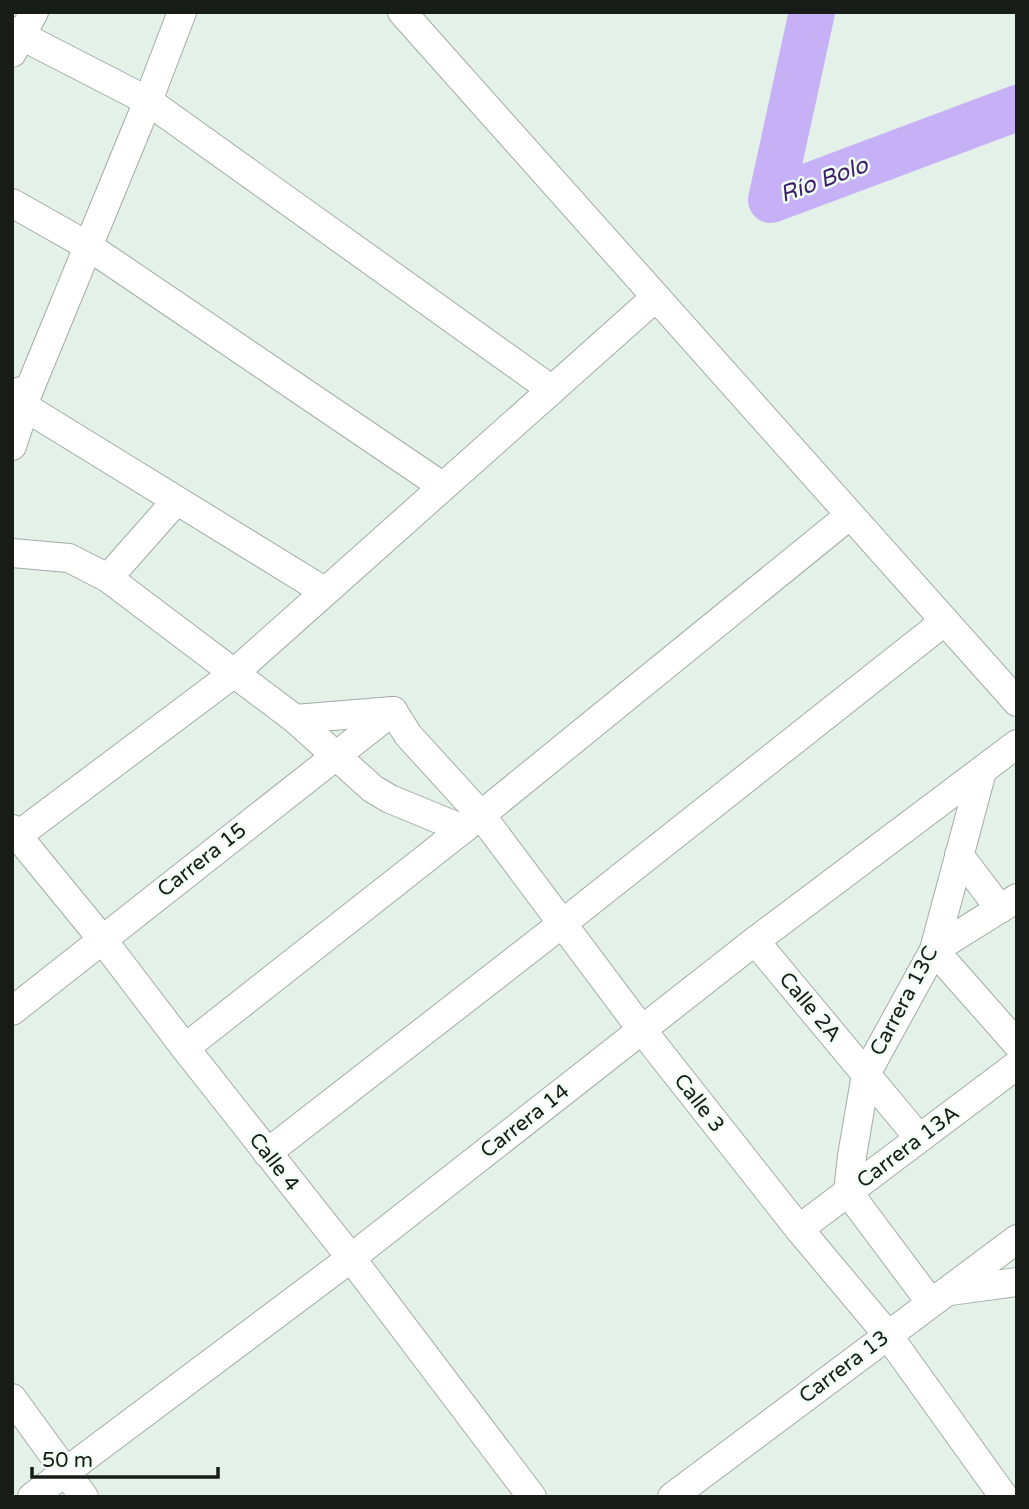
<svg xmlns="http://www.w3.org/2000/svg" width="1029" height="1509" font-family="'Varela Round',sans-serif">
<rect width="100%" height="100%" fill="#e4f1e8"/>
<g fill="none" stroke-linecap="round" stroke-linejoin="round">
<path stroke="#c6b1f6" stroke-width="46" d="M812 12 771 200 1017 108"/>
<defs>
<g id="minor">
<path d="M182 12 148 101 552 390"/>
<path d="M402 12 1017 702"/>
<path d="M12 31 148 101 25 400"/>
<path d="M12 53 34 12"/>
<path d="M12 203 88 246 442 486"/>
<path d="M25 407 324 591"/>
<path d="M12 446 25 407 21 391"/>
<path d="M12 553 69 558 108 578 295 719 393 711"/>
<path d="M108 578 176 501"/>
<path d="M393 711 408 735 481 815 642 1030 799 1229 887 1334 1004 1497"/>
<path d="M295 719 373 789 390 799 463 829"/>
<path d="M12 829 102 939 185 1048 351 1258 532 1497"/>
<path d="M17 836 233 674 656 297"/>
<path d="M959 855 1000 909"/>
<path d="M1017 898 934 950 1017 1044"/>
<path d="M755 941 919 1138"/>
<path d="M12 1011 393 711"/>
<path d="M185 1048 481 815 850 515"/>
<path d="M267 1153 563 923 945 621"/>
<path d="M799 1229 1017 1065"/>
<path d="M950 1291 1017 1282"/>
<path d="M931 1303 848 1192 852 1156 866 1074 934 950 982 771"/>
<path d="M12 1398 84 1497"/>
<path d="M32 1497 351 1258 755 941 1017 744"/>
<path d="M672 1497 1017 1239"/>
</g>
</defs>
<use href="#minor" stroke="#a1ada4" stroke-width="30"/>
<use href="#minor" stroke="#fff" stroke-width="28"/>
</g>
<g text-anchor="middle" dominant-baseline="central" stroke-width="5" stroke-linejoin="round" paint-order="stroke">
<g font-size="21" fill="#171c18" stroke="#f1fff5">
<text transform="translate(202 860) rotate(-38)">Carrera 15</text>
<text transform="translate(904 1001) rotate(-62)">Carrera 13C</text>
<text transform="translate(810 1007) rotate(50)">Calle 2A</text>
<text transform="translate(699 1103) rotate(52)">Calle 3</text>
<text transform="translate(525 1121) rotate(-38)">Carrera 14</text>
<text transform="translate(908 1147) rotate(-37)">Carrera 13A</text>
<text transform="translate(274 1162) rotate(52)">Calle 4</text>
<text transform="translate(844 1367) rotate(-37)">Carrera 13</text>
</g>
<g font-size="23" font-style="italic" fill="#3d1d6b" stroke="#f1fff5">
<text transform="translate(824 180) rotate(-20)">Río Bolo</text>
</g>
</g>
<rect width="1029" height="1509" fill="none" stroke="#171c18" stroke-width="28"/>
<path d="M32 1467v10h186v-10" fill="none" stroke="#171c18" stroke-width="3.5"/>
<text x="42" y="1467" font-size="21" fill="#171c18" stroke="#f1fff5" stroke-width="5" paint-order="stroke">50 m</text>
</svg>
